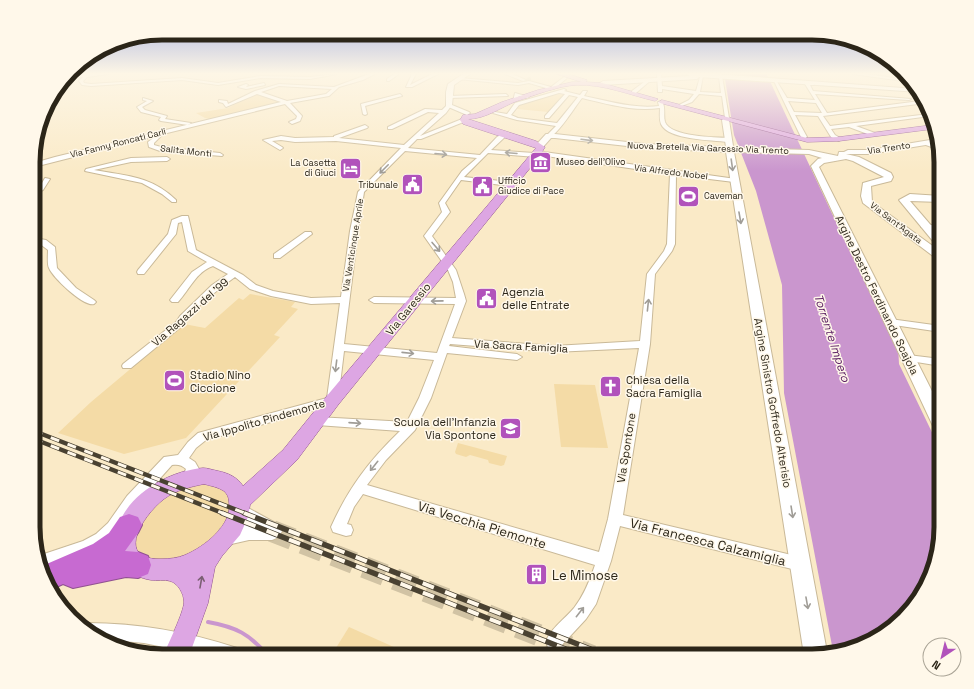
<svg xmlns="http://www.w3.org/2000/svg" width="974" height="689" font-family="'Space Grotesk',sans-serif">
<rect width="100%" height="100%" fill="#faeac7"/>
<g fill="#f4dba6">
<path d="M257 93 279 102 213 120 205 118 196 113 228 108Z"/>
<path d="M555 94 564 95 548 112 517 109 520 104Z"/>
<path d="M250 294 295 302 291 307 298 309 274 335 280 337 186 438 124 454 58 433 91 402 184 324 205 328 239 298 243 300Z"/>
<path d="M554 384 595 385 608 448 561 447Z"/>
<path d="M458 443 507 456 504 465 501 466 489 463 488 460 470 455 466 457 456 454 455 452Z"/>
<path d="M193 483 221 485 234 501 219 539 172 564 144 559 136 549 134 536 139 522 161 497Z"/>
<path d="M349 627 414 656H331Z"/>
</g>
<path fill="#ca96ce" d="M733 74H766L768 77 851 254 898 345 899 364 941 451V535L934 569 915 605 869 643 833 651 784 393 782 285 756 191 734 135 725 79Z"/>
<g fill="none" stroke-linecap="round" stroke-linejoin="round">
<path stroke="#ca96ce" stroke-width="4" d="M208 622C236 627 250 634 268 656"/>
<path stroke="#d1c3a4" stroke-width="4.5" stroke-dasharray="4.5 2" stroke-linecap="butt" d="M527 80 531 79"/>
<path stroke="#d1c3a4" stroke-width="22" stroke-dasharray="22 11" stroke-linecap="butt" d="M272 531 592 656"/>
<defs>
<g id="street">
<path d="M70 74H108L87 77 83 81 84 83 91 84 182 78 218 83 260 76 310 77 337 74 310 79 260 78 218 85 182 80 91 86 82 85 79 81 83 77 68 76Z"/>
<path d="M369 74H375L363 80 339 87 329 96 290 103 302 116 300 121 292 124 289 122 296 119 297 116 285 104 163 134 154 143V145L161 147 220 153 223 155 222 156 160 151 149 147 148 142 156 136 34 167V163L55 157 281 102 257 94 226 107 223 103 219 102V100L227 101 228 104 255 91 279 84 334 87ZM279 86 332 89 326 94 287 101 261 92Z"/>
<path d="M394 74H399L389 81H387V79Z"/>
<path d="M412 74H416L410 85 432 74H438L412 87H406Z"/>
<path d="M505 74H512L526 80 523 81Z"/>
<path d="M657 74H661L662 86 696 91 700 77 703 76 700 92 721 93 719 77 722 76 729 118 727 119 725 118 722 96 699 94 692 102 679 107V105L689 100 694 94 662 89V92H658Z"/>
<path d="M853 74H867L908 80 910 82Z"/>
<path d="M564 77 567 78 554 89 547 90 545 89 546 88 529 83 518 85 458 79 460 78 518 83 529 81 551 87Z"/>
<path d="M648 79 651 80 636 93H632V91Z"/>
<path d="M776 80 787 98 815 100 805 84 813 83 814 85H810L813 91 911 99 909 100 815 94 827 113 920 101 909 93 911 91 923 99V101H925L926 103 823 116 830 126 929 114 930 116 856 126 875 133 876 134 873 136 849 127 831 129 835 135 842 139 839 141 831 137 818 116 795 115 807 137 804 139 801 137 774 81ZM788 101 816 103 822 113 794 112Z"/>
<path d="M264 83 265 85 246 89 238 87 246 84 248 85 246 87Z"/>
<path d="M564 89 566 90 564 91 580 95 583 91H587L584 96C609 101 633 109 659 106L658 102 662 101C666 108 663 115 665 122 671 137 715 137 728 138L731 140 728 142C712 140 668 140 661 124 659 119 660 113 660 108 633 112 608 104 582 98 574 108 559 133 549 138L546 136 556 126 517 120 493 113 495 112 507 114 515 103ZM559 93 565 94 545 116V118H549L569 95 578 97 557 123 518 118 511 115 519 105Z"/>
<path d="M515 93 529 97 527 98 519 96 517 101H513Z"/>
<path d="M400 94 402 96 365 106 367 114 365 115 363 114 361 104Z"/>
<path d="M506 94 508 96 449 98 447 97 449 96Z"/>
<path d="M143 98 153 101 142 107 145 110 167 116 165 119 191 123 188 125 161 121 159 120 161 117 141 112 137 107 147 101 143 100Z"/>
<path d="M447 105 451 106 446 113 420 136 462 119H466V121L421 139H417L408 148 480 155 497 137 504 133 507 135 506 136 491 150 534 153 537 151 736 179 737 180 734 182 676 175 675 244 672 251 655 274 650 344 623 515 800 557 805 559 807 564 805 569 800 571 620 526 611 561 596 604 586 619 560 647 554 649 548 647 546 641C551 628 565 619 574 608 584 595 590 580 595 565L363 494 354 507 347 524 351 525 353 530 351 535 346 536 333 532 331 527C349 487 369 461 400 431L317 425 313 424 311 421 313 418 317 417 407 422 419 398 434 360 344 351 338 401 336 404 206 440 196 448 189 458 195 462 199 469 193 482 188 483 183 482 182 478 186 469C182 465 178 464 172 465L137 504 118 533 106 544 86 554 42 568 38 556 83 541 96 534 108 523 127 496 164 457 178 455 188 442 198 433 327 398 340 303 311 304 271 296 250 289 235 277C216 291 195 307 182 326L131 368H123L122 366 123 364 176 322 180 316 212 285 228 274 213 266C196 272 190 289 178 302H172L170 300 192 272 207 262 188 251 182 222 178 223 176 234 144 274H138L137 272 138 270 168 234 172 220 182 216H188L196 250 243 275 256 285 273 291 311 298 341 297 350 231 358 192 401 148 336 141 295 142 281 140 272 141 282 147 283 148 280 150 263 140 281 136 295 138 334 137V136L365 125 368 127 367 128 339 138 404 145 439 113 428 112 392 129H388V127L425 109 442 110ZM405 151 477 158 462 171 439 203 442 212 424 236 448 270 453 282 456 298 374 297 369 300 374 303 455 304 437 353 344 344 358 231 364 192ZM488 153 536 157 539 155 670 174 667 244 664 251 647 274 640 341 554 346 452 338 466 301 464 294 456 270 432 236 450 212 445 203 461 180 511 186 514 184 511 182 464 177ZM450 344 554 352 639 348 608 519 599 552 367 485 386 460 415 430 431 398 447 353 517 360 522 357 517 354 449 346Z"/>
<path d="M923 142 938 146 940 150 923 144Z"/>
<path d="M131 158 167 157 170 159 167 161 131 162 94 170C127 176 151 176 176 200V202H172L162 194 142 183 85 171 86 169Z"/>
<path d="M45 178 50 179 43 190 34 194V190L39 188Z"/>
<path d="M921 223 941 227V231L921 227Z"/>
<path d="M305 232H311L312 234 280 258H274V254Z"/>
<path d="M34 238 46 240 55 247 57 268 76 288 94 300 96 302 94 304C84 307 53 278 49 268 47 264 48 255 48 250L40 244 34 242Z"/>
<path d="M890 319 941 326V332L887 324 885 322Z"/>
<path d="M908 355 941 359V366L904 360 903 358Z"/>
<path d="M87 623C139 623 188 632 237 648L243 650 245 656H208L144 643 102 639 84 630 81 626Z"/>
</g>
<g id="secondary">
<path d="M463 74H470L454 85 452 105 469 112 470 113 467 115 446 106V92L448 84Z"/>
<path d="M686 74H716L916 89 919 92 699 77 697 79 603 85 600 83 603 81 690 76Z"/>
<path d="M727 116 730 118 729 120 733 146 732 148 809 150 838 156 839 152H844L848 150H870L936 139 938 143 870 154H846L859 157 891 173 893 177 891 181 871 186 872 202 941 252V260L937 259 863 203 861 196 863 183 884 177 853 161 846 159 824 163 819 167 941 409V432L935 430 933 426 811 166 818 159 822 158 809 154 734 152 827 652 812 656 804 655 726 152 645 148 555 138H551L543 147H540L536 145 546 134H555L645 144 726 147 722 120Z"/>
<path d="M910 194 941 196V202L910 201 941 237V247L937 246 899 200Z"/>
<path d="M239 503 279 525 282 531 279 537 272 540H249L227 545 220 543 217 536 220 529 241 523 232 517 229 511 232 505Z"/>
</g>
<g id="primary">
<path d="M557 74H568L587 80 586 82 602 83 658 99 655 101C630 95 603 84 577 85 557 86 536 95 517 101 501 107 486 119 468 119L536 141 545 147 539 157 338 405 297 460 250 505 248 517 240 535 222 556 215 567 208 603 189 656H163C168 644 184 612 184 602 184 594 178 583 170 581 164 579 157 581 151 580 130 577 111 560 115 537 121 498 166 471 203 468 207 468 213 470 218 471 228 473 237 477 243 486L283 450 326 397 536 148 463 124 460 120 463 115 475 114 502 102 538 90 572 82H581ZM204 484C211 486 218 487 224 491 227 494 229 497 229 502 233 525 204 547 185 555 178 558 169 559 161 559 113 560 144 514 164 499 176 490 190 487 204 484Z"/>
<path d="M662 100 807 138 839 137 932 125 933 129 839 141 807 142 660 103 659 102Z"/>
</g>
<path id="highway" d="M129 514 138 517 142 525 138 533 125 551 138 552 148 556 151 565 148 574 138 578 126 577 73 588 63 584 50 590 42 566 93 544 109 533 120 517Z"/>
</defs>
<use href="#street" stroke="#c9b998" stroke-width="2"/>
<use href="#secondary" stroke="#c9b998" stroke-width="2"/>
<use href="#primary" stroke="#905290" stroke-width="1"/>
<use href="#highway" stroke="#905290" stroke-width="2"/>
<use href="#street" fill="#fff" fill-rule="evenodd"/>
<use href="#secondary" fill="#fff" fill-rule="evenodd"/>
<use href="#primary" fill="#dda6e3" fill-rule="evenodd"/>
<use href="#highway" fill="#c76ad1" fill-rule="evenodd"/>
<defs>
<g id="rail-far1">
<path d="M34 431 247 514"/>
<path d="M34 439 225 514"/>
</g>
<g id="rail">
<path d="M222 513 583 656"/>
<path d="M244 513 608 656"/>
</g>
</defs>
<use href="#rail-far1" stroke="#494131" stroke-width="4.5"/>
<use href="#rail" stroke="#494131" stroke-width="5.5"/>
<use href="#rail-far1" stroke="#fff8ea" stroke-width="3" stroke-dasharray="9" stroke-linecap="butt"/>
<use href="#rail" stroke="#fff8ea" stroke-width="4" stroke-dasharray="12" stroke-linecap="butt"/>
</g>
<defs><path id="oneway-shaft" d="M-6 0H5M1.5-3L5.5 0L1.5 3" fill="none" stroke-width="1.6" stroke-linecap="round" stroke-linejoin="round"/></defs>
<g stroke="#a09d97">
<use href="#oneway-shaft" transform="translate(587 140) rotate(7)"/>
<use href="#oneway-shaft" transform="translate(511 153) rotate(-175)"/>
<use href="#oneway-shaft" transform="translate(441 154) rotate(5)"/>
<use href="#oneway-shaft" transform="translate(732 165) rotate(82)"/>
<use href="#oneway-shaft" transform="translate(384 169) rotate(135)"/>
<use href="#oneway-shaft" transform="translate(740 218) rotate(80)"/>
<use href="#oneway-shaft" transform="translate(436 247) rotate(49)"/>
<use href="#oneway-shaft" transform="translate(437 301) rotate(179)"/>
<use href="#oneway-shaft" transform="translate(648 305) rotate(-84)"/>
<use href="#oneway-shaft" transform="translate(408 353) rotate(6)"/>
<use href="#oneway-shaft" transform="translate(336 366) rotate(97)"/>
<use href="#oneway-shaft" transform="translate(355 423) rotate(4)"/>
<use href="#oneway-shaft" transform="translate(374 466) rotate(129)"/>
<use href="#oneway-shaft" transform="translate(792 512) rotate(81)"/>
<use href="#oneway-shaft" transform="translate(807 603) rotate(80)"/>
<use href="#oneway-shaft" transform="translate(580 612) rotate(-52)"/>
</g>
<use stroke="#7b5f73" href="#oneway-shaft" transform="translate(201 582) rotate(-80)"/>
<linearGradient id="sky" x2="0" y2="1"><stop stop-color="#9ca8de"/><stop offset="0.43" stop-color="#fdf6e6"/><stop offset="1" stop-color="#fdf6e6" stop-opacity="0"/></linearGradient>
<rect width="974" height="171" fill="url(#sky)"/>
<defs>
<symbol id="museum-square" viewBox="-11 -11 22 22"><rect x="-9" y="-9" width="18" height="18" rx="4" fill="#b152bb" stroke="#fff8ea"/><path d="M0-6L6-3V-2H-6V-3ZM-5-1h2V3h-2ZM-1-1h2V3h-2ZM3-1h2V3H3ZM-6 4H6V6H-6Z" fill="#fff"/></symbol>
<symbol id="hotel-square" viewBox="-11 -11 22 22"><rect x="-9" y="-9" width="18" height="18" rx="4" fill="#b152bb" stroke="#fff8ea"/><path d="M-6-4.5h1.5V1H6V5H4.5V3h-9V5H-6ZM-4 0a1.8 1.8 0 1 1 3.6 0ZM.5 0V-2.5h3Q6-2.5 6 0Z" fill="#fff"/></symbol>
<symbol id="civic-square" viewBox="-11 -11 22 22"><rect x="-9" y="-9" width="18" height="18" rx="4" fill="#b152bb" stroke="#fff8ea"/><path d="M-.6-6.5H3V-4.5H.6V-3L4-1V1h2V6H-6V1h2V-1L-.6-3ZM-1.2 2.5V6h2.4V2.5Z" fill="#fff"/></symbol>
<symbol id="stadium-square" viewBox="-11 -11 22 22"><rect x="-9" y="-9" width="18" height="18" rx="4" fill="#b152bb" stroke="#fff8ea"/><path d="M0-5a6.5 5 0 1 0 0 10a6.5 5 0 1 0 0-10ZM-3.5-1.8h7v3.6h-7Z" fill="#fff"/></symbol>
<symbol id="church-square" viewBox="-11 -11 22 22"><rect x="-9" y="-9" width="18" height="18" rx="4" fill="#b152bb" stroke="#fff8ea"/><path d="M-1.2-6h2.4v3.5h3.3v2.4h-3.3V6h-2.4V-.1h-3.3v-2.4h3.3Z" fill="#fff"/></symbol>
<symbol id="school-square" viewBox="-11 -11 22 22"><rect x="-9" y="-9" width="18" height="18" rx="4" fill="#b152bb" stroke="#fff8ea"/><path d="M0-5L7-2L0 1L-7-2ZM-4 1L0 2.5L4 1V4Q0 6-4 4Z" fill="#fff"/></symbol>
<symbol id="building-square" viewBox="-11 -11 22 22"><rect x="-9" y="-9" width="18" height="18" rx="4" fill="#b152bb" stroke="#fff8ea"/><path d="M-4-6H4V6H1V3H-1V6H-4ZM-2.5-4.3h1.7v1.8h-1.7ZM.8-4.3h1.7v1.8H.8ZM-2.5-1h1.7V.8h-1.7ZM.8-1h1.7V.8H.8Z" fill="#fff"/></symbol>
</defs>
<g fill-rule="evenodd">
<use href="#museum-square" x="528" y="150" width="25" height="25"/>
<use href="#hotel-square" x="338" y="156" width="25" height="25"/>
<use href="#civic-square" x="400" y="172" width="25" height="25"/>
<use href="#civic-square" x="470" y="174" width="25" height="25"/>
<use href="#stadium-square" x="676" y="184" width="25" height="25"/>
<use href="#civic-square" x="474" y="286" width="25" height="25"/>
<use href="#stadium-square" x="162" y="368" width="25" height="25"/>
<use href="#church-square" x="598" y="374" width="25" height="25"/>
<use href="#school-square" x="498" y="416" width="25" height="25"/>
<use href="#building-square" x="524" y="562" width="25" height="25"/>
</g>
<g text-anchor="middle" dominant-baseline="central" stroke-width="3" stroke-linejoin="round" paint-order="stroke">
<g font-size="9" fill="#2b2518" stroke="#fff8ea">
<text transform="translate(118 143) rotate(-14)">Via Fanny Roncati Carli</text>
<text transform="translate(708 148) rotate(2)">Nuova Bretella Via Garessio Via Trento</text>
<text transform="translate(889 148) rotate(-8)">Via Trento</text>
<text transform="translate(186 151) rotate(6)">Salita Monti</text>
<text transform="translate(671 172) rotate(7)">Via Alfredo Nobel</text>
<text transform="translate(896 223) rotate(37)">Via Sant'Agata</text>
<text transform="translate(353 245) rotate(-81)">Via Venticinque Aprile</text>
</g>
<g font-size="9" fill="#2b2518" stroke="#fff8ea" text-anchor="start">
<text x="556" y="162">Museo dell'Olivo</text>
<text x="336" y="163" text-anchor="end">La Casetta<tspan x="336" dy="10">di Giuci</tspan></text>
<text x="498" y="181">Ufficio<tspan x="498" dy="10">Giudice di Pace</tspan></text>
<text x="398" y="185" text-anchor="end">Tribunale</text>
<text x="704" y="196">Caveman</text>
</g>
<g font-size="11" fill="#2b2518" stroke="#fff8ea" text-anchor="start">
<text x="502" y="292">Agenzia<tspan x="502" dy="13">delle Entrate</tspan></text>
<text x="190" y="375">Stadio Nino<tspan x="190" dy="13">Ciccione</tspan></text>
<text x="626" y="380">Chiesa della<tspan x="626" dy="13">Sacra Famiglia</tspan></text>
<text x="496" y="422" text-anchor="end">Scuola dell'Infanzia<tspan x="496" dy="13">Via Spontone</tspan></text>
</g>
<g font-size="11" fill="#2b2518" stroke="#fff8ea">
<text transform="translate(877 295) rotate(64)">Argine Destro Ferdinando Scajola</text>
<text transform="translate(408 309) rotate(-51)">Via Garessio</text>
<text transform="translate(190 312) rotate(-41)">Via Ragazzi del '99</text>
<text transform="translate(521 346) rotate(3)">Via Sacra Famiglia</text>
<text transform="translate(773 403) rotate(80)">Argine Sinistro Goffredo Alterisio</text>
<text transform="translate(264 420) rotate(-16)">Via Ippolito Pindemonte</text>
<text transform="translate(626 448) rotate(-81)">Via Spontone</text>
</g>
<g font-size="12" font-style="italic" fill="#5d2064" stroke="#fff8ea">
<text transform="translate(832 338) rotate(72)">Torrente Impero</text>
</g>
<g font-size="13" fill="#2b2518" stroke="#fff8ea">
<text transform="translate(482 525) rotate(17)">Via Vecchia Piemonte</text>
<text transform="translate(708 542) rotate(14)">Via Francesca Calzamiglia</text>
</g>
<g font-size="13" fill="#2b2518" stroke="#fff8ea" text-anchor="start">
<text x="552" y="575">Le Mimose</text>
</g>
</g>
<path d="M0 0H974V689H0ZM162 40H812A122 122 0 0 1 934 162V527A122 122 0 0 1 812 649H162A122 122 0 0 1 40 527V162A122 122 0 0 1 162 40Z" fill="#fff8ea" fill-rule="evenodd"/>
<path fill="none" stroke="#2b2518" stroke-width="5" d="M162 40H812A122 122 0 0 1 934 162V527A122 122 0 0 1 812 649H162A122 122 0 0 1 40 527V162A122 122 0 0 1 162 40Z"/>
<g transform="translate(942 657) rotate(215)"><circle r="19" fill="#fff8ea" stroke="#aaa496"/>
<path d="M0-3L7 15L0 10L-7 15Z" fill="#b152bb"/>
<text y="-6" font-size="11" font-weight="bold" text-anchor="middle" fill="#2b2518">N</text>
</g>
</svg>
